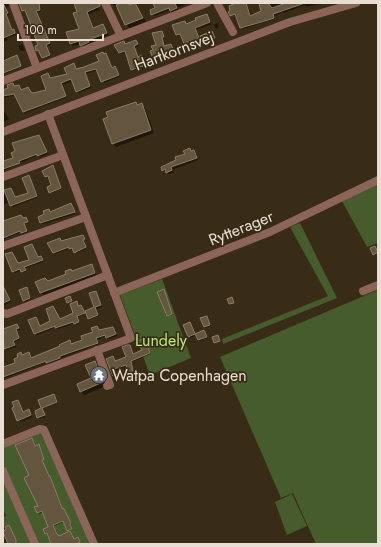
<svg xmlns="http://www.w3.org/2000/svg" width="381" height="547" font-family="Jost,sans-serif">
<rect width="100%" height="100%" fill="#392c16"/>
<g fill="#475c2c">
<path d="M378 183V243L367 247 342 201Z"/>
<path d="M300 223 337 298 223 344 222 339 328 296 290 227Z"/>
<path d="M162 279 191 358 150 375 120 295Z"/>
<path d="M378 290V544H316L293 493 281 498 220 357Z"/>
<path d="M44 425 96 544H3V442Z"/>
<path d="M292 494 307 526 287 535 275 502Z"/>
</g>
<g fill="#0007" fill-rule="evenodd">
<path d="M3 3H8L9 6 6 8 9 15H7L12 31 16 35 7 38 8 40 3 42Z"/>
<path d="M23 3H39L41 11 36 13 51 45 47 46 51 56 44 58 40 51 37 50 39 46 26 11 23 10Z"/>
<path d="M75 3H96L100 10 89 14 94 29 103 25 109 35 90 43 91 45 84 48 81 44 73 46 70 43 80 29 78 12Z"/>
<path d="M112 3H130L131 5 135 4 146 22 129 28 118 8 117 9Z"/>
<path d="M154 3H190L177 8 178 10 172 13 170 10 154 16 152 14 156 9Z"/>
<path d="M239 3H246L251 16 263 12 265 3H321L307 7 305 5 284 13 283 12 274 16 275 19 243 29 236 15 232 16 231 15Z"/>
<path d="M207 15 211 24 196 30 200 40 188 47 182 35 178 36 177 35 185 22 187 25Z"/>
<path d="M217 23 219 27 216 29 214 25Z"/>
<path d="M162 32 165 38 162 39 165 47 171 45 176 56 166 59 164 55 155 58 154 57Z"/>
<path d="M213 34 215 40 205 44 204 42Z"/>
<path d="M136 41 139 46 134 48 138 57 142 56 143 58 146 66 133 71 127 52 121 54 120 52 125 45Z"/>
<path d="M22 44 25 50 21 51 18 46Z"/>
<path d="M3 54 6 61 18 58 21 67 3 74Z"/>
<path d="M106 54 112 69H116L120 76 104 83 98 70 86 74 91 88 78 93 73 81 62 85 67 97 25 113 16 95 3 98V91L18 86 21 90 28 88 31 94 47 91 50 79 68 75 74 65 77 70 100 61Z"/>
<path d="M136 103 145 108 154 133 116 147 113 143Z"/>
<path d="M5 112 9 119 3 122V113Z"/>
<path d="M39 136 48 154 40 157 38 155 3 171V162L14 158Z"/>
<path d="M190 150 196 153 198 160 172 170 174 173 169 174 163 170 178 161Z"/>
<path d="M54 167 61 189 51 193 53 186 49 177 47 178 43 171Z"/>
<path d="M29 177 38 197 13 207 10 202 3 205V190L11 189 16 198 29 193Z"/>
<path d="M72 206 75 214 43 224 41 223 39 217 46 215 49 210 51 212Z"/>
<path d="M26 218 29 223 25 224 28 232 23 234 21 232 3 240V227Z"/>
<path d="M83 236 86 249 76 253 74 249 72 250 70 248 55 254 54 252 60 240 61 241Z"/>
<path d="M33 247 39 258H42L43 262 25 268 26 271 24 272 22 270 15 273 13 271 19 264 30 260Z"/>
<path d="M91 265 97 275 43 295 41 293 68 274 71 270 73 272Z"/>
<path d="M28 290 31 299 25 302 24 300Z"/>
<path d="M164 291 172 315 168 316 159 292Z"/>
<path d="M96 292 102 307 96 309 99 316 90 319 87 314 78 317 80 323 76 325 75 323 58 329 56 327 37 335 35 333 36 318 40 326 75 314 76 302 79 307H83L85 312 96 308 90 294Z"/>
<path d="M3 293 7 294 11 302 3 306Z"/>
<path d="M207 317 211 326 206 328 205 327Z"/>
<path d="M17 325 20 330 17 331 20 340 14 342 16 347 6 350 3 347V337Z"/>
<path d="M191 325 195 335 204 331 208 338 200 341 197 335 190 338 189 336Z"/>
<path d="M113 328 117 336 108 339 106 336 97 340 99 344 60 358 61 359 49 364 47 362 3 379V368L16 364 22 356 29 353 32 359 61 347 70 341 72 344 99 331Z"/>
<path d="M146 341 151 354 132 362 134 373 131 374 128 366 112 372 113 373 107 359 113 357 116 362 127 358 131 348 133 354 144 350Z"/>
<path d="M95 362 98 366 106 386 84 395 81 391 92 379Z"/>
<path d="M55 396 57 403 42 409 45 417 39 419 36 411 43 409 39 400Z"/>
<path d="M18 401 23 413 29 411 32 417 20 422Z"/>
<path d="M33 441 35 447H40L44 461 42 462 49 477 51 478 63 510 71 522 72 530 69 531 74 540 79 539 80 544H56L46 533 49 528 43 512 39 514 37 513 40 506 30 476ZM64 522 70 532 59 537 54 526Z"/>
<path d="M3 509 6 516 3 517Z"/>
<path d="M3 524 5 528 9 526 10 527 16 544H3Z"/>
</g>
<g fill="#64563e" stroke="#8c7d64">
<path d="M3 3 8 13 6 14 12 30 14 29 15 33 3 38Z"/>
<path d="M19 3H39L40 10 36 11 50 43 46 45 50 55 42 58 38 50 36 51 35 46 38 45 32 29 25 10 22 11Z"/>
<path d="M74 3H100V6L87 12 93 28 103 24 107 33 88 40 89 42 80 46 79 41 70 44 66 32 79 29 73 13 77 12Z"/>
<path d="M121 3H129V5L135 3 143 18 125 25 116 5Z"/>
<path d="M153 3H175L177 8 170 11 169 8 151 15 150 10 155 8Z"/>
<path d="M236 3H246L250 16 261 11 259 4 262 3H268L272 8 286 3H305L273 14 274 18 265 21 240 28 235 14 230 16 228 12 230 11 229 6Z"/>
<path d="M207 14 210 22 195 28 199 38 185 46 180 34 176 35 172 25 185 21 186 24 196 20 195 18Z"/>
<path d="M162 31 164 37H162L164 46 171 44 175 54 164 58 162 54 153 58 150 51 153 50 151 46 156 45 152 33Z"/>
<path d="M212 31 215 38 203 43 200 36Z"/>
<path d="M136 40 138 44 134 46 138 57 142 55 146 65 131 70 125 51 119 53 114 45 124 41 125 44Z"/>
<path d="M103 52 104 54 106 53 112 68 115 66 119 75 101 82 96 69 85 72 90 86 76 92 71 79 61 83 66 96 23 112 14 94 3 96V90L8 88 7 85 13 83 14 86 19 85 21 90 28 87 31 92 33 93 46 90 41 76 48 73 50 78 67 74 64 68 74 63 76 69 84 67 99 61 96 55Z"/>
<path d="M17 55 21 66 3 73V61Z"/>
<path d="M136 102 137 105 142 103 151 130 112 144 103 119 108 117 106 112Z"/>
<path d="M39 135 47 152 37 156V154L19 161 20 163 3 169V161L13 158 11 153 15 151 12 143Z"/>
<path d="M190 148 191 151 194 150 197 158 171 167 172 170 166 173 165 169 162 171 161 167 176 160 175 157 185 154 183 151Z"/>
<path d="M53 165 61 188 49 193 47 187 51 185 48 176 45 177 42 171Z"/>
<path d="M29 175 37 196 10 206 4 190 11 188 15 197 28 193 22 178Z"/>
<path d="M71 203 75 212 40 223 38 217 44 214 43 211 49 209 50 212Z"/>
<path d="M21 215 23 218 26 217 28 222 24 223 27 231 21 233 20 231 3 238V221Z"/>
<path d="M83 235 85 239 83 240 86 247 74 253 72 248 69 249V247L53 253 47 243 60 238 61 241Z"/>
<path d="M32 244 38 257 41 256 43 260 24 267 26 270 21 272 20 269 12 272 5 254 12 252 18 263 29 260 24 247Z"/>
<path d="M375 246 378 252 373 255 370 248Z"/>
<path d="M92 264 95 273 40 293 35 282 45 278 48 281 66 274 65 271 71 269 72 271Z"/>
<path d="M3 286 10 300 3 303Z"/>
<path d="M27 287 30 298 23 301 19 290Z"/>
<path d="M164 289 172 314 167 316 157 292Z"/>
<path d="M96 291 101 305 95 307 98 315 88 319 85 311 94 307 89 293Z"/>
<path d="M70 296 72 301 67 303 65 298Z"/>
<path d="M232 297 234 303 229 304 227 299Z"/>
<path d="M77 301 78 306 81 305 85 313 77 316 79 322 74 324 73 322 55 328V326L34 334 28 320 36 317 40 326 50 321 46 309 53 306 60 319 73 313 70 304Z"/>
<path d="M207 316 210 325 204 327 200 318Z"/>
<path d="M190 322 195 334 188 337 183 325Z"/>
<path d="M17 324 19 328 16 329 19 338 13 341 15 345 4 349 3 329Z"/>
<path d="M97 326 99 330 113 327 116 334 106 338 105 335 96 338 98 343 60 356V358L46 363V361L3 377V367L15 363 14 359 18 357 17 354 21 352 22 355 29 352 31 358 60 346 59 345 70 340 71 344 82 340 81 336 93 332 91 328Z"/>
<path d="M204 330 207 337 198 340 195 334Z"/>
<path d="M218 335 220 341 214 343 212 337Z"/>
<path d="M145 338 150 353 131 361 133 371 129 373 126 365 111 370 113 376 106 359 113 356 115 361 126 357 122 347 127 345H130L133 354 142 350 138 341Z"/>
<path d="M95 361 103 382 80 392 77 384 91 378 85 365Z"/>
<path d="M54 394 57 402 42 408 45 415 37 418 35 411 41 408 38 400Z"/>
<path d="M18 400 23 412 29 409 31 415 17 421 12 408 14 407 12 402Z"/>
<path d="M32 438 35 446 39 444 44 460H42L49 476H50L62 508 64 509 71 523 70 524 72 529 67 531 63 521 53 525 57 534 59 536 70 531 74 539 78 537 80 542 76 544H51L47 533 45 534 43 529 48 527 42 511 37 513 34 507 38 506 24 478 29 475 15 445Z"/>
<path d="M9 525 16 540V544H8L3 532 6 529 5 527Z"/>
</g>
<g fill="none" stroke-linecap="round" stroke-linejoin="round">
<g stroke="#8b6558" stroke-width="8">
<path d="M13 3 37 68"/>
<path d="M105 3 121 36"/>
<path d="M217 3 233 32"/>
<path d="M3 81 207 3"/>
<path d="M3 132 290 22 356 3"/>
<path d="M3 177 63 155"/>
<path d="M3 246 86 217"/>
<path d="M363 291 378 285"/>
<path d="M114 293 270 232 378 180"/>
<path d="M3 313 7 314 108 275"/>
<path d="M97 350 110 385 107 386"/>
<path d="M3 385 131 338 48 114"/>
<path d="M3 444 40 429 44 430 94 544"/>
<path d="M3 471 35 544"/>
</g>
</g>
<defs>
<symbol id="temple-disc" viewBox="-11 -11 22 22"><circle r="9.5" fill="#6b7280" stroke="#392c16"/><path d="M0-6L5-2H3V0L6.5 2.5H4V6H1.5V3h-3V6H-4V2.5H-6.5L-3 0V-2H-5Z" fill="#fff"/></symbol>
</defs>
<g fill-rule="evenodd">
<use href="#temple-disc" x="89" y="365" width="20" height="20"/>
</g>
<g text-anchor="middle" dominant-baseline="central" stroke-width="3.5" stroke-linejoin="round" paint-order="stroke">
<g font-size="16" fill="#e8dfd2" stroke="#392c16">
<text transform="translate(174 51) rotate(-21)">Hartkornsvej</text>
<text transform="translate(241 228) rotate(-22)">Rytterager</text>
</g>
<g font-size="16" fill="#b7e879" stroke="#392c16">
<text x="161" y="340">Lundely</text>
</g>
<g font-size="16" fill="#e8dfd2" stroke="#392c16" text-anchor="start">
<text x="112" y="375">Watpa Copenhagen</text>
</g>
</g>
<rect width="381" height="547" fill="none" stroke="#e8dfd2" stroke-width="8"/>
<path d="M18 34v6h85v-6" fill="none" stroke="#e8dfd2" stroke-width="2"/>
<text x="24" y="34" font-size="12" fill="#e8dfd2" stroke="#392c16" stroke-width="3" paint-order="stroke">100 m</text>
</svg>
